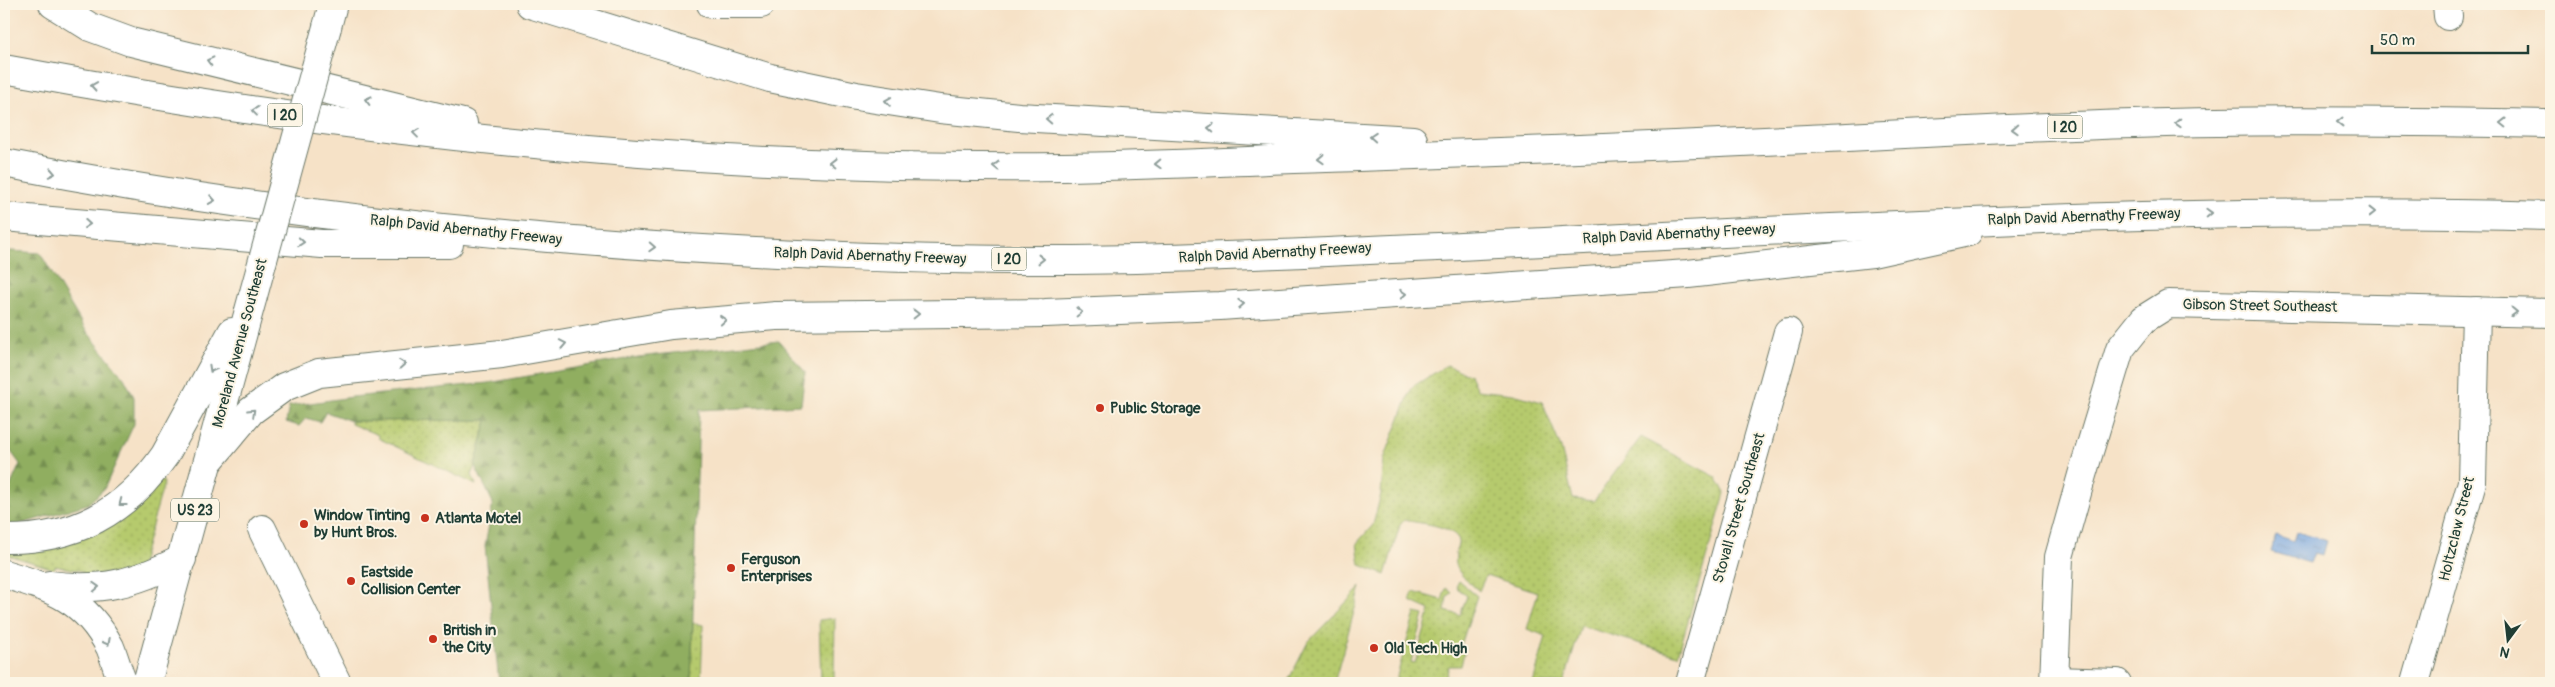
<svg xmlns="http://www.w3.org/2000/svg" width="2555" height="687" font-family="Pangolin,sans-serif">
<defs>
<pattern id="grass-dots" width="8" height="8" patternUnits="userSpaceOnUse" patternTransform="scale(1.25)"><rect width="8" height="8" fill="#b6ca6d"/><path d="M2 2h.1M6 6h.1" fill="none" stroke="#9cae5f" stroke-width="1.8" stroke-linecap="round"/></pattern>
<pattern id="forest-firs" width="22" height="20" patternUnits="userSpaceOnUse" patternTransform="scale(1.25)"><rect width="22" height="20" fill="#90ae60"/><path d="M5 1l3.5 6h-7zM16 11l3.5 6h-7z" fill="#758f50"/></pattern>
<pattern id="water-ripples" width="26" height="14" patternUnits="userSpaceOnUse" patternTransform="scale(1.25)"><rect width="26" height="14" fill="#77a5e0"/><path d="M2 4q2-2 4 0t4 0M15 11q2-2 4 0t4 0" fill="none" stroke="#6188b6"/></pattern>
</defs>
<rect width="100%" height="100%" fill="#fcf5e5"/>
<filter id="ink" filterUnits="userSpaceOnUse"><feTurbulence type="fractalNoise" baseFrequency=".02" numOctaves="2"/><feDisplacementMap in="SourceGraphic" scale="10" xChannelSelector="R" yChannelSelector="G"/><feConvolveMatrix kernelMatrix="1 2 1 2 8 2 1 2 1" color-interpolation-filters="sRGB"/></filter>
<filter id="wash" filterUnits="userSpaceOnUse"><feTurbulence type="fractalNoise" baseFrequency=".0096" numOctaves="4" result="noise"/><feDisplacementMap in="SourceGraphic" scale="20" xChannelSelector="R" yChannelSelector="G"/><feGaussianBlur stdDeviation="1.12" result="paint"/><feColorMatrix in="noise" values="0 0 0 0 0 0 0 0 0 0 0 0 0 0 0 0 0 1.4 0 .05"/><feComposite in="paint" operator="in"/></filter>
<g filter="url(#wash)">
<rect width="100%" height="100%" fill="#f6e2c7"/>
<g fill="url(#grass-dots)" stroke="#6a8450">
<path d="M1447 365 1470 375 1477 390 1513 394 1542 402 1561 448 1573 499 1594 501 1641 437 1716 477 1725 493 1678 655 1581 626 1564 683H1533L1546 636 1527 629 1538 592 1486 575 1479 591C1457 571 1451 570 1459 540 1450 524 1421 524 1404 520L1400 525 1385 575 1360 565 1357 543 1373 525 1381 494 1384 459 1412 387Z"/>
<path d="M487 420 472 475 476 485 378 438V435L351 424V421Z"/>
<path d="M162 480 164 483 139 571 82 577V571L55 566 54 569 4 554V550Z"/>
<path d="M1459 581 1477 596 1461 645 1465 648 1461 666H1449L1444 683H1395L1415 613 1424 615 1411 662 1415 663 1430 610 1410 601 1413 592 1442 600 1446 588 1452 593 1447 597 1445 611 1460 615 1467 596 1456 587Z"/>
<path d="M1361 587 1334 683H1287L1308 642Z"/>
<path d="M835 618 834 683H821L819 620Z"/>
<path d="M693 623 703 625 701 683H691Z"/>
</g>
<g fill="url(#forest-firs)" stroke="#58764a">
<path d="M11 251 40 253 85 329 124 378 134 397V424L104 489 88 504 14 526 4 522V500L20 464 9 449 4 448V253Z"/>
<path d="M779 341 805 372 801 405 699 410 691 683H499L485 546 493 503 475 466 487 420 351 421 326 412 320 422 306 418 299 426 286 422 289 406 352 397 488 383 638 357Z"/>
</g>
<path fill="url(#water-ripples)" stroke="#4b718a" d="M2297 532 2327 541 2323 555 2314 553 2310 563 2271 552 2276 535 2294 541Z"/>
</g>
<g filter="url(#ink)">
<g fill="none" stroke-linecap="round" stroke-linejoin="round">
<defs>
<g id="minor">
<path d="M711 4H761"/>
<path d="M2447 4 2448 16"/>
<path d="M262 529 337 683"/>
<path d="M2054 681 2117 683"/>
<path d="M1690 683 1788 332"/>
<path d="M2054 683 2059 557 2082 475 2120 349 2144 319 2168 304 2551 313"/>
<path d="M2415 683 2472 482 2476 311"/>
</g>
<g id="highway">
<path d="M53 4 90 27 131 42 463 123"/>
<path d="M530 4 770 78 856 96 940 109 1019 117 1413 140"/>
<path d="M327 27 333 4"/>
<path d="M4 69C353 134 708 171 1063 167 1140 166 1217 162 1294 159 1465 154 1636 147 1807 139 1944 132 2081 124 2217 122 2329 120 2440 122 2551 124"/>
<path d="M4 163C252 212 503 239 755 252 892 259 1029 263 1166 258 1628 244 2089 202 2551 216"/>
<path d="M4 217 322 244H449"/>
<path d="M208 462 251 411 284 387 319 373 502 354 671 325 776 316 1045 313 1220 306 1688 274 1872 253 1968 232"/>
<path d="M4 539C74 540 125 513 165 455L232 332"/>
<path d="M4 574C54 589 85 599 110 647 115 659 118 672 123 683"/>
<path d="M49 585C102 592 135 583 182 559"/>
<path d="M147 683 253 296"/>
</g>
</defs>
<use href="#minor" stroke="#6a7767" stroke-width="30"/>
<use href="#highway" stroke="#6a7767" stroke-width="30"/>
<use href="#minor" stroke="#fff" stroke-width="28"/>
<use href="#highway" stroke="#fff" stroke-width="28"/>
<defs>
<path id="highway-bridge" d="M253 296 327 27"/>
</defs>
<use href="#highway-bridge" stroke="#6a7767" stroke-width="30" stroke-linecap="butt"/>
<use href="#highway-bridge" stroke="#fff" stroke-width="28"/>
</g>
<defs><path id="oneway-chevron" d="M-2-3.5L2.5 0L-2 3.5" fill="none" stroke-width="1.6" stroke-linecap="round" stroke-linejoin="round" transform="scale(1.25)"/></defs>
<g stroke="#8f9e9a">
<use href="#oneway-chevron" transform="translate(210 61) rotate(-166)"/>
<use href="#oneway-chevron" transform="translate(94 86) rotate(-171)"/>
<use href="#oneway-chevron" transform="translate(368 100) rotate(-166)"/>
<use href="#oneway-chevron" transform="translate(888 101) rotate(-171)"/>
<use href="#oneway-chevron" transform="translate(255 111) rotate(-173)"/>
<use href="#oneway-chevron" transform="translate(1049 119) rotate(-177)"/>
<use href="#oneway-chevron" transform="translate(2340 122) rotate(180)"/>
<use href="#oneway-chevron" transform="translate(2178 123) rotate(178)"/>
<use href="#oneway-chevron" transform="translate(2503 123) rotate(-179)"/>
<use href="#oneway-chevron" transform="translate(1211 128) rotate(-177)"/>
<use href="#oneway-chevron" transform="translate(2015 129) rotate(178)"/>
<use href="#oneway-chevron" transform="translate(416 133) rotate(-173)"/>
<use href="#oneway-chevron" transform="translate(1373 137) rotate(-176)"/>
<use href="#oneway-chevron" transform="translate(1321 159) rotate(178)"/>
<use href="#oneway-chevron" transform="translate(833 163) rotate(-179)"/>
<use href="#oneway-chevron" transform="translate(1158 164) rotate(178)"/>
<use href="#oneway-chevron" transform="translate(996 166) rotate(-179)"/>
<use href="#oneway-chevron" transform="translate(52 173) rotate(11)"/>
<use href="#oneway-chevron" transform="translate(212 200) rotate(9)"/>
<use href="#oneway-chevron" transform="translate(2372 212)"/>
<use href="#oneway-chevron" transform="translate(2209 213) rotate(-2)"/>
<use href="#oneway-chevron" transform="translate(87 224) rotate(5)"/>
<use href="#oneway-chevron" transform="translate(301 242) rotate(5)"/>
<use href="#oneway-chevron" transform="translate(652 247) rotate(3)"/>
<use href="#oneway-chevron" transform="translate(1041 259)"/>
<use href="#oneway-chevron" transform="translate(1403 294) rotate(-4)"/>
<use href="#oneway-chevron" transform="translate(1241 304) rotate(-3)"/>
<use href="#oneway-chevron" transform="translate(1079 312) rotate(-1)"/>
<use href="#oneway-chevron" transform="translate(2514 312) rotate(2)"/>
<use href="#oneway-chevron" transform="translate(916 314) rotate(-1)"/>
<use href="#oneway-chevron" transform="translate(723 320) rotate(-5)"/>
<use href="#oneway-chevron" transform="translate(563 344) rotate(-11)"/>
<use href="#oneway-chevron" transform="translate(402 364) rotate(-5)"/>
<use href="#oneway-chevron" transform="translate(212 369) rotate(119)"/>
<use href="#oneway-chevron" transform="translate(252 412) rotate(-44)"/>
<use href="#oneway-chevron" transform="translate(122 503) rotate(142)"/>
<use href="#oneway-chevron" transform="translate(96 587) rotate(-3)"/>
<use href="#oneway-chevron" transform="translate(107 642) rotate(62)"/>
</g>
</g>
<g fill="#c8321e" stroke="#fcf5e5" stroke-width="2">
<circle cx="1100" cy="408" r="5"/>
<circle cx="425" cy="518" r="5"/>
<circle cx="304" cy="524" r="5"/>
<circle cx="731" cy="568" r="5"/>
<circle cx="351" cy="581" r="5"/>
<circle cx="433" cy="639" r="5"/>
<circle cx="1374" cy="648" r="5"/>
</g>
<g text-anchor="middle" dominant-baseline="central" stroke-width="4" stroke-linejoin="round" paint-order="stroke">
<g fill="#fcf5e5" stroke="#617469" stroke-width="1">
<rect x="267.5" y="103.5" width="35" height="23" rx="4"/>
<rect x="2047.5" y="115.5" width="35" height="23" rx="4"/>
<rect x="991.5" y="247.5" width="35" height="23" rx="4"/>
<rect x="171" y="498.5" width="48" height="23" rx="4"/>
</g>
<g font-size="14" font-weight="bold" fill="#1f3d34">
<text x="285" y="115">I 20</text>
<text x="2065" y="127">I 20</text>
<text x="1009" y="259">I 20</text>
<text x="195" y="510">US 23</text>
</g>
<g font-size="15" fill="#1f3d34" stroke="#fcf5e5">
<text transform="translate(2084 217) rotate(-2)">Ralph David Abernathy Freeway</text>
<text transform="translate(466 230) rotate(6)">Ralph David Abernathy Freeway</text>
<text transform="translate(1679 234) rotate(-3)">Ralph David Abernathy Freeway</text>
<text transform="translate(1275 253) rotate(-3)">Ralph David Abernathy Freeway</text>
<text transform="translate(870 256) rotate(2)">Ralph David Abernathy Freeway</text>
<text transform="translate(2260 306) rotate(1)">Gibson Street Southeast</text>
<text transform="translate(240 343) rotate(-75)">Moreland Avenue Southeast</text>
<text transform="translate(1739 508) rotate(-74)">Stovall Street Southeast</text>
<text transform="translate(2457 529) rotate(-76)">Holtzclaw Street</text>
</g>
<g font-size="15" font-weight="bold" fill="#1f3d34" stroke="#fcf5e5" text-anchor="start">
<text x="1110" y="408">Public Storage</text>
<text x="314" y="515">Window Tinting<tspan x="314" dy="17">by Hunt Bros.</tspan></text>
<text x="435" y="518">Atlanta Motel</text>
<text x="741" y="559">Ferguson<tspan x="741" dy="17">Enterprises</tspan></text>
<text x="361" y="572">Eastside<tspan x="361" dy="17">Collision Center</tspan></text>
<text x="443" y="630">British in<tspan x="443" dy="17">the City</tspan></text>
<text x="1384" y="648">Old Tech High</text>
</g>
</g>
<rect width="2555" height="687" fill="none" stroke="#fcf5e5" stroke-width="20"/>
<g transform="translate(2508 640) rotate(195)" stroke="#fcf5e5" stroke-width="4" paint-order="stroke">
<path d="M0-4L9 19L0 12L-9 19Z" fill="#1f3d34"/>
<text y="-8" font-size="14" font-weight="bold" text-anchor="middle" fill="#1f3d34">N</text>
</g>
<path d="M2372 45v8h156v-8" fill="none" stroke="#1f3d34" stroke-width="2.5"/>
<text x="2380" y="45" font-size="15" fill="#1f3d34" stroke="#fcf5e5" stroke-width="4" paint-order="stroke">50 m</text>
</svg>
